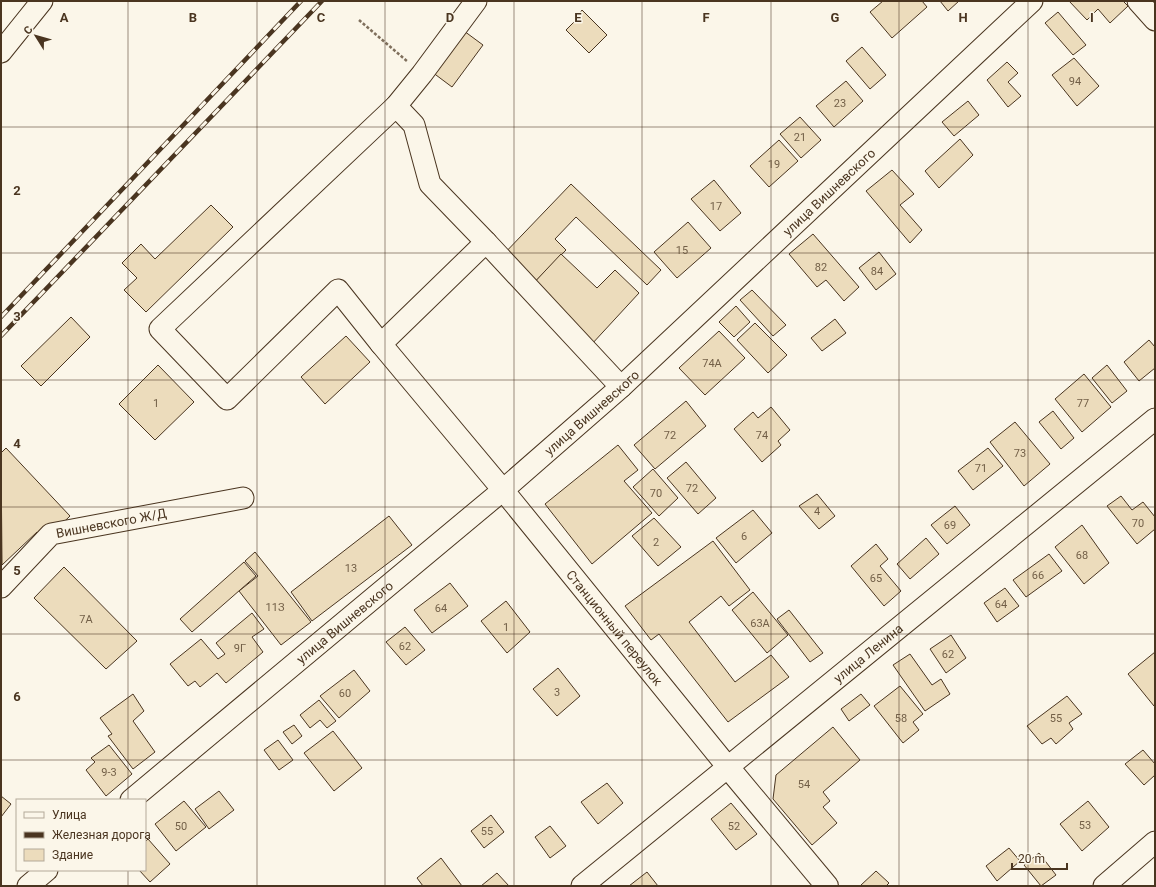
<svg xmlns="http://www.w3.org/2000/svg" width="1156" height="887" font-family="Roboto,sans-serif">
<rect width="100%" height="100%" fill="#fbf6e9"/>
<g fill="#ecdcbc" stroke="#4a3520">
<path d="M883 1H922L927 7 892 38 870 12Z"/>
<path d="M940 1H959L948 11Z"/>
<path d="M1069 1H1123L1128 6 1110 23 1098 9 1087 20Z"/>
<path d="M582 10 607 35 589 53 566 30 581 15 579 14Z"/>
<path d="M1058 12 1086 45 1073 55 1045 23Z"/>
<path d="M464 31 483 45 452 87 432 72Z"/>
<path d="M862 47 886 75 870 89 846 61Z"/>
<path d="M1074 58 1099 86 1077 106 1052 75Z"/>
<path d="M1007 62 1018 73 1008 82 1021 96 1008 107 987 80Z"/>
<path d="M846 81 863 101 834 127 816 106Z"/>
<path d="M968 101 979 115 954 136 942 122Z"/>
<path d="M800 117 821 140 801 158 780 134Z"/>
<path d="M960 139 973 155 939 188 925 171Z"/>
<path d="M779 140 798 161 769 187 750 166Z"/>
<path d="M892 170 914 194 900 205 922 230 910 243 866 191Z"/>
<path d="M714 180 741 213 720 231 691 199Z"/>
<path d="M571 184 661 270 647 285 576 217 555 239 566 250 530 287 500 258Z"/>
<path d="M211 205 233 227 146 312 124 290 137 278 122 263 141 244 155 259Z"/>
<path d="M688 222 711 248 677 278 654 252Z"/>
<path d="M813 234 859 287 844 301 826 280 817 287 789 254Z"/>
<path d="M879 252 896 274 876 290 859 268Z"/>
<path d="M561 254 597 288 615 270 639 293 591 345 530 287Z"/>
<path d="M752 290 786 325 773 336 740 300Z"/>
<path d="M736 306 750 322 734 337 719 322Z"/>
<path d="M71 317 90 337 41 386 21 366Z"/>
<path d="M835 319 846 333 822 351 811 338Z"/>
<path d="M755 323 787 355 768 373 737 340Z"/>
<path d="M719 331 745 358 705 395 679 368Z"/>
<path d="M346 336 370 362 325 404 301 377Z"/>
<path d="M1149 340 1155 347V368L1139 381 1124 362Z"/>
<path d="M158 365 194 402 155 440 119 404Z"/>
<path d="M1107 365 1127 391 1112 403 1092 378Z"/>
<path d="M1084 374 1111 407 1082 432 1055 399Z"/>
<path d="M686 401 706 426 655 469 634 445Z"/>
<path d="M771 407 790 430 778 441 781 445 762 462 734 429 753 412 758 418Z"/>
<path d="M1053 411 1074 438 1061 449 1039 422Z"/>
<path d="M1015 422 1050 464 1024 486 990 442Z"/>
<path d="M618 445 638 470 624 481 652 513 592 564 545 504Z"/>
<path d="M6 448 70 516 45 540 37 532 2 565 1 453Z"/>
<path d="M988 448 1003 466 973 490 958 471Z"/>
<path d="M686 462 716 498 698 514 667 478Z"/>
<path d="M653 469 678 498 659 516 633 487Z"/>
<path d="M817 494 835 516 819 529 799 506Z"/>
<path d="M1121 496 1132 510 1143 502 1155 517V529L1137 544 1107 506Z"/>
<path d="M955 506 970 525 947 544 931 525Z"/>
<path d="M753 510 772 533 736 563 716 538Z"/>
<path d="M389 516 412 545 312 621 291 592Z"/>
<path d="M654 518 681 547 658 566 632 536Z"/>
<path d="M1082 525 1109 563 1084 584 1055 547Z"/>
<path d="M926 538 939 554 910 579 897 564Z"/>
<path d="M713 541 750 590 729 606 721 596 689 622 735 682 771 655 789 677 728 722 659 634 651 640 625 606Z"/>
<path d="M876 544 888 559 880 566 901 591 884 606 851 566Z"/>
<path d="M255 552 311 622 281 645 239 591 258 576 245 561Z"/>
<path d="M1049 554 1062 571 1026 597 1013 580Z"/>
<path d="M244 562 256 576 192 632 180 619Z"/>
<path d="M64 567 137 641 106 669 34 598Z"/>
<path d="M450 583 468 606 432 633 414 610Z"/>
<path d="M1005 588 1019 606 997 622 984 603Z"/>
<path d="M753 592 788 635 767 653 732 610Z"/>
<path d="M506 601 530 632 507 653 481 621Z"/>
<path d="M789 610 823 653 810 662 777 619Z"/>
<path d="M252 613 264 629 252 637 263 652 226 683 217 673 200 687 195 681 188 686 170 664 201 639 218 659 225 654 216 643Z"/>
<path d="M405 627 425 650 406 665 386 642Z"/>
<path d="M951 635 966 658 946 673 930 649Z"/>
<path d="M1155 652V705L1154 706 1128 674Z"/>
<path d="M910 654 932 685 941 679 950 694 925 711 893 665Z"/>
<path d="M558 668 580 696 557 716 533 689Z"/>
<path d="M354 670 370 691 339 718 320 696Z"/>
<path d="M900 686 923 714 913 722 919 730 903 743 874 706Z"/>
<path d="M133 694 144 711 133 721 155 752 133 769 108 736 112 734 100 718Z"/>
<path d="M861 694 870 705 849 721 841 709Z"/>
<path d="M1067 696 1082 714 1069 723 1073 729 1056 744 1051 738 1042 744 1027 726Z"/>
<path d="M319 700 336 721 327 728 320 720 310 728 300 715Z"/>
<path d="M294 725 302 736 292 744 283 732Z"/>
<path d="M833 727 860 760 823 792 830 801 823 807 837 823 812 845 773 799 776 775Z"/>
<path d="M333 731 362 768 334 791 304 753Z"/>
<path d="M278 740 293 760 279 770 264 750Z"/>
<path d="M109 745 132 774 106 796 86 770 95 762 91 758Z"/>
<path d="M1143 750 1155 764V775L1144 785 1125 764Z"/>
<path d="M607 783 623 803 598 824 581 802Z"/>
<path d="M219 791 234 810 209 829 195 809Z"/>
<path d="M1 796 11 804 1 817Z"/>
<path d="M184 801 206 827 176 851 155 824Z"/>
<path d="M1088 801 1109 827 1082 851 1060 824Z"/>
<path d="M731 803 757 834 736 850 711 819Z"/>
<path d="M491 815 504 832 484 848 471 831Z"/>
<path d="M550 826 566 846 550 858 535 837Z"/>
<path d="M148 839 170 864 150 882 139 870H145V842Z"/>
<path d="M1009 848 1020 861 997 881 986 866Z"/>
<path d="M1039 853 1056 875 1041 886 1024 865Z"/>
<path d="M441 858 462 886H423L417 878Z"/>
<path d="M876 871 889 883 886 886H860Z"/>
<path d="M647 872 658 886H629Z"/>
<path d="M497 873 509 886H481Z"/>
</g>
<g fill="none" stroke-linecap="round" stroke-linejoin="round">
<defs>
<g id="minor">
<path d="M1138 1 1155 20"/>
<path d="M1 52 42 1"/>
<path d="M396 106 422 74 476 1"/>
<path d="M381 344 338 290 227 399 160 329 396 106 414 125 430 184 486 242"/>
<path id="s1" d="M621 387 486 242 381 344 503 490 727 766"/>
<path id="s2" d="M1 587 51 534 243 498"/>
<path id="s3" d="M131 800 503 490 621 387 1032 1"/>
<path d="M28 886 47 870"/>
<path id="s4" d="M582 886 1155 419"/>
<path d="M1104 886 1155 842"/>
</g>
<path id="major" d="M727 766 827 886"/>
</defs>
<use href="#minor" stroke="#4a3520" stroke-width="23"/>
<use href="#major" stroke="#4a3520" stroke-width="24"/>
<path stroke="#7f6f5c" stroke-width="2.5" stroke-dasharray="3 2" stroke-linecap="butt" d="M359 20 408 62"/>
<use href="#minor" stroke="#fbf6e9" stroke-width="21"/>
<use href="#major" stroke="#fbf6e9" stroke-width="22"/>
<defs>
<g id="rail">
<path d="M1 317 301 1"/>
<path d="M1 336 322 1"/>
</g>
</defs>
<use href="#rail" stroke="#4a3520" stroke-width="4.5"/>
<use href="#rail" stroke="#fbf6e9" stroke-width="3" stroke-dasharray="9" stroke-linecap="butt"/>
</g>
<path fill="none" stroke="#4a3520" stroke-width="1" stroke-opacity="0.55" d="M128 1V800M257 1V886M385 1V886M514 1V886M642 1V886M771 1V886M899 1V886M1028 1V886M1 127H1155M1 253H1155M1 380H1155M1 507H1155M1 634H1155M1 760H1155M128 870V886"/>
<g text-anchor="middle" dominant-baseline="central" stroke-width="3" stroke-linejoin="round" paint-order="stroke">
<g font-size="11" fill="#725f47">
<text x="1075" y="81">94</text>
<text x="840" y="103">23</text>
<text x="800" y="137">21</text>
<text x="774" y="164">19</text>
<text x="716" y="206">17</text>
<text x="682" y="250">15</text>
<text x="821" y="267">82</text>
<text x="877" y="271">84</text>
<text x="712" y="363">74А</text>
<text x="156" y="403">1</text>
<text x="1083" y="403">77</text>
<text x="670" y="435">72</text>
<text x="762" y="435">74</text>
<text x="1020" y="453">73</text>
<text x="981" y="468">71</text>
<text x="692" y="488">72</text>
<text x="656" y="493">70</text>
<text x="817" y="511">4</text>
<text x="1138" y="523">70</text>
<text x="950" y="525">69</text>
<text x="744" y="536">6</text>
<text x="656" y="542">2</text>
<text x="1082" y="555">68</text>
<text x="351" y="568">13</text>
<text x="1038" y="575">66</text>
<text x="876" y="578">65</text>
<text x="1001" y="604">64</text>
<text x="275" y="607">11З</text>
<text x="441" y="608">64</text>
<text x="86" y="619">7А</text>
<text x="760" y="623">63А</text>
<text x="506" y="627">1</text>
<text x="405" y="646">62</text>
<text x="240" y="648">9Г</text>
<text x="948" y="654">62</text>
<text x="557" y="692">3</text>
<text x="345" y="693">60</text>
<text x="901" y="718">58</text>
<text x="1056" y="718">55</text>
<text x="109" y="772">9-3</text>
<text x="804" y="784">54</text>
<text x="1085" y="825">53</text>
<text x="181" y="826">50</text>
<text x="734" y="826">52</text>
<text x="487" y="831">55</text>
</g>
<g font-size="13" fill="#4a3520" stroke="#fbf6e9">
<text stroke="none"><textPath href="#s3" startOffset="926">улица Вишневского</textPath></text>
<text stroke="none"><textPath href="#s3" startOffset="602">улица Вишневского</textPath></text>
<text stroke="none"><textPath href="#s2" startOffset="134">Вишневского Ж/Д</textPath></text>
<text stroke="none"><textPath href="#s3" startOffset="278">улица Вишневского</textPath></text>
<text stroke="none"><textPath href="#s1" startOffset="712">Станционный переулок</textPath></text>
<text stroke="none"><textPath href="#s4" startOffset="369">улица Ленина</textPath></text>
</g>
</g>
<g font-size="13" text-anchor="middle" font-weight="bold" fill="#4a3520" stroke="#fbf6e9" stroke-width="3" stroke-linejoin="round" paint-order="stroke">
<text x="64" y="22">A</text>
<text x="193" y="22">B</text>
<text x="321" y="22">C</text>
<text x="450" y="22">D</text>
<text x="578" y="22">E</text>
<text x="706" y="22">F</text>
<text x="835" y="22">G</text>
<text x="963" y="22">H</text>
<text x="1092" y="22">I</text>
<text x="17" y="195">2</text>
<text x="17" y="321">3</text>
<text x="17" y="448">4</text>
<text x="17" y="575">5</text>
<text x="17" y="701">6</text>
</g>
<rect width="1156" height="887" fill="none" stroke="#4a3520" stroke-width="4"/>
<rect x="16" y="799" width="130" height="72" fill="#fbf6e9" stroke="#b4a999"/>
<rect x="24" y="812" width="20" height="6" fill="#fbf6e9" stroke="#b4a999"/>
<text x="52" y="819" font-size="12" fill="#4a3520">Улица</text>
<rect x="24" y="832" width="20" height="6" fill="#4a3520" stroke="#b4a999"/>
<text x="52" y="839" font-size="12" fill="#4a3520">Железная дорога</text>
<rect x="24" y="849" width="20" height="12" fill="#ecdcbc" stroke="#b4a999"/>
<text x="52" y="859" font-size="12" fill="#4a3520">Здание</text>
<g transform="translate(36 36) rotate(307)" stroke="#fbf6e9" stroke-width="3" paint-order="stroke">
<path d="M0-3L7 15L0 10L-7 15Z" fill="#4a3520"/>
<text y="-6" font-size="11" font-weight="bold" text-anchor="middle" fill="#4a3520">С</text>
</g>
<path d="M1012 863v6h55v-6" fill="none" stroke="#4a3520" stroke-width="2"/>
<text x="1018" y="863" font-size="12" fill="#4a3520" stroke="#fbf6e9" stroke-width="3" paint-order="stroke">20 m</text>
</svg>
